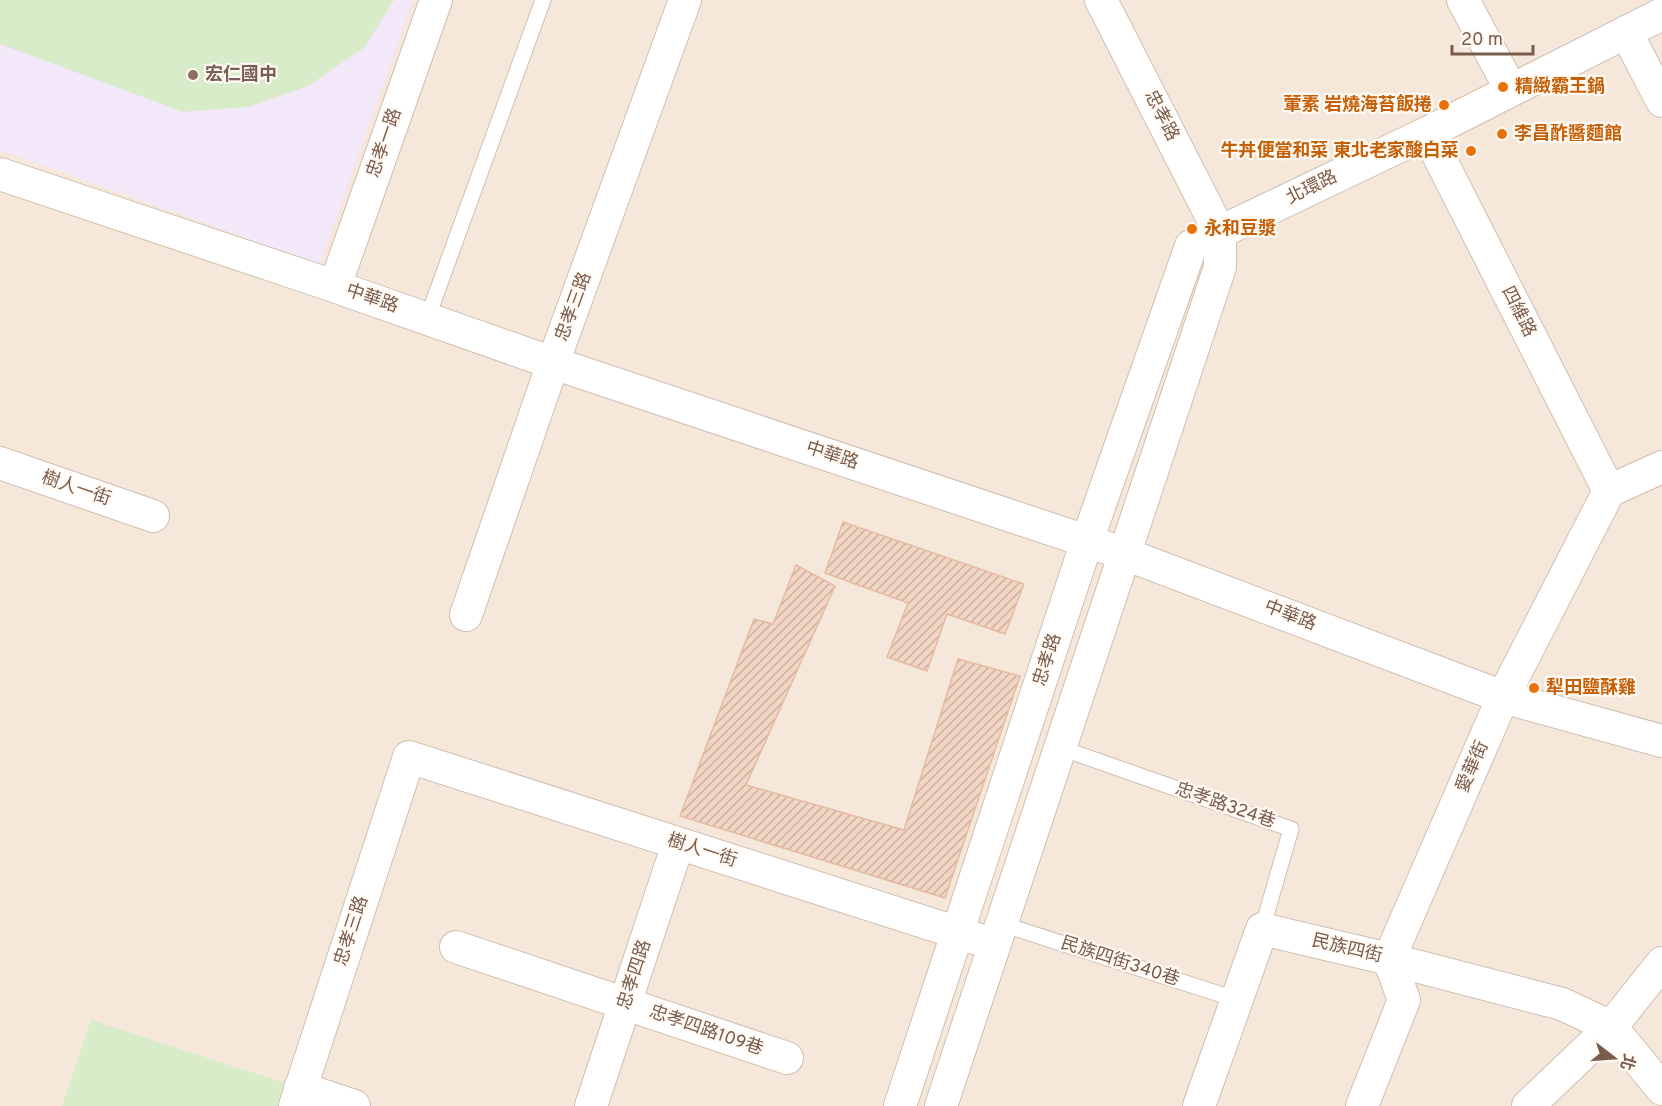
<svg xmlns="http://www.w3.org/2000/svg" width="1662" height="1106" font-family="Overpass,'Noto Sans TC',sans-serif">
<defs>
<pattern id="building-hatch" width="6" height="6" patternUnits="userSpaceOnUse" patternTransform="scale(1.5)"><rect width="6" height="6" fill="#f3d5c3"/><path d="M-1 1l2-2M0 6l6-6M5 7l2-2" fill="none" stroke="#cab0a1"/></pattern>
</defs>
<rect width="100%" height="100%" fill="#fdf6ec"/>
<rect fill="#f5e8da" x="0" y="0" width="1662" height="1106"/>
<path fill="#f3e8fa" d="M0 0H413L320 264 0 150Z"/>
<g fill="#d8ecc9">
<path d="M0 0H394L365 47 308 86 248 107 183 112 0 44Z"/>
<path d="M91 1020 300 1088 295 1106H62Z"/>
</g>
<g fill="url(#building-hatch)" stroke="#e6bba3" stroke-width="1.5">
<path d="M843 522 1024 584 1005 634 947 614 927 671 887 657 908 603 825 573Z"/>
<path d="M796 565 835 586 746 785 904 830 958 659 1020 676 945 898 680 816 754 619 773 624Z"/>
</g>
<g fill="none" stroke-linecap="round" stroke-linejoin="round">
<defs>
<g id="lane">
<path d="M427 319 543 0"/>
<path d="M1061 748 1291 829 1262 929"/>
<path d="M1002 924 1238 1000"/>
</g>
<g id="street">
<path d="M1463 0 1511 90"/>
<path d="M1626 32 1662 101"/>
<path d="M1427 133 1609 491"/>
<path d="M0 174 328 284 553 363 1125 554 1503 697 1662 741"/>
<path d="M335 286 436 0"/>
<path d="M0 463 153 516"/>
<path d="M466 615 553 363 685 0"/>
<path d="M456 947 787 1058"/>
<path d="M300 1088 354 1106"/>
<path d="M295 1106 409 757 977 939"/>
<path d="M591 1106 678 844"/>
<path d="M900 1106 1087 541 1191 246 1427 133 1662 14"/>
<path d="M941 1106 1220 267V233L1101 0"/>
<path d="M1199 1106 1262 929 1389 959 1562 1004 1611 1027 1662 1089"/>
<path d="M1362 1106 1404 1000 1389 959 1503 697 1609 491 1662 467"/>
<path d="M1528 1106 1611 1027 1662 963"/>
</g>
</defs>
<use href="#lane" stroke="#d1beb0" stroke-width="17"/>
<use href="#street" stroke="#d1beb0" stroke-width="34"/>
<use href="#lane" stroke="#fff" stroke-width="15"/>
<use href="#street" stroke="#fff" stroke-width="32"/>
</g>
<circle fill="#8d6e63" stroke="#fffaf3" stroke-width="2" cx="193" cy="75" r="6"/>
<g fill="#e8710a" stroke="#fffaf3" stroke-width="2">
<circle cx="1503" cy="87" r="6"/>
<circle cx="1444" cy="105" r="6"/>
<circle cx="1502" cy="134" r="6"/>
<circle cx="1471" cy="151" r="6"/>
<circle cx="1192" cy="229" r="6"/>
<circle cx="1534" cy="688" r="6"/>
</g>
<g text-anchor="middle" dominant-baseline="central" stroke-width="4.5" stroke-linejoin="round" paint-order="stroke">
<g font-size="18" font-weight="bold" fill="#785e54" stroke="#fffaf3" text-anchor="start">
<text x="205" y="75">宏仁國中</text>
</g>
<g font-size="18" font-weight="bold" fill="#c56008" stroke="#fffaf3" text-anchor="start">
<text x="1515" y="87">精緻霸王鍋</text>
<text x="1432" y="105" text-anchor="end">葷素 岩燒海苔飯捲</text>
<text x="1514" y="134">李昌酢醬麵館</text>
<text x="1459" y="151" text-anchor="end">牛丼便當和菜 東北老家酸白菜</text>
<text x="1204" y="229">永和豆漿</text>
<text x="1546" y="688">犁田鹽酥雞</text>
</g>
<g font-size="18" fill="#7a5c4d" stroke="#fffaf3">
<text transform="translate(1161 116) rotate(63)">忠孝路</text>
<text transform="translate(385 143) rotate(-71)">忠孝一路</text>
<text transform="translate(1312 188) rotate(-26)">北環路</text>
<text transform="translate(372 299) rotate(19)">中華路</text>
<text transform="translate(574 307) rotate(-70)">忠孝三路</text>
<text transform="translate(1518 312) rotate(63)">四維路</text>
<text transform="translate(832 456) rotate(18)">中華路</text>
<text transform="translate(76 489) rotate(19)">樹人一街</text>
<text transform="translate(1290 616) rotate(21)">中華路</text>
<text transform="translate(1048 660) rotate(-72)">忠孝路</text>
<text transform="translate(1473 767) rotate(-66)">愛華街</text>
<text transform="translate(1225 806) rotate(19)">忠孝路324巷</text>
<text transform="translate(702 851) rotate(18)">樹人一街</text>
<text transform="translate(352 931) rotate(-72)">忠孝三路</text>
<text transform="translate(1347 949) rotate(13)">民族四街</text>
<text transform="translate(1120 962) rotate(18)">民族四街340巷</text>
<text transform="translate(635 975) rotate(-72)">忠孝四路</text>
<text transform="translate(706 1031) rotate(19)">忠孝四路109巷</text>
</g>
</g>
<g transform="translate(1614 1058) rotate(107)" stroke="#fffaf3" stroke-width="4.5" paint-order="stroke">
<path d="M0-4.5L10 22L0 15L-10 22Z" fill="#7a5c4d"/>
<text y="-9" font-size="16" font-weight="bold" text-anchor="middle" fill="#7a5c4d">北</text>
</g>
<path d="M1452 45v9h81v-9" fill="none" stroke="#7a5c4d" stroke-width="3"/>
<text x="1461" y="45" font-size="18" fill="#7a5c4d" stroke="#fffaf3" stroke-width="4.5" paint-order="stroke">20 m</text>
</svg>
